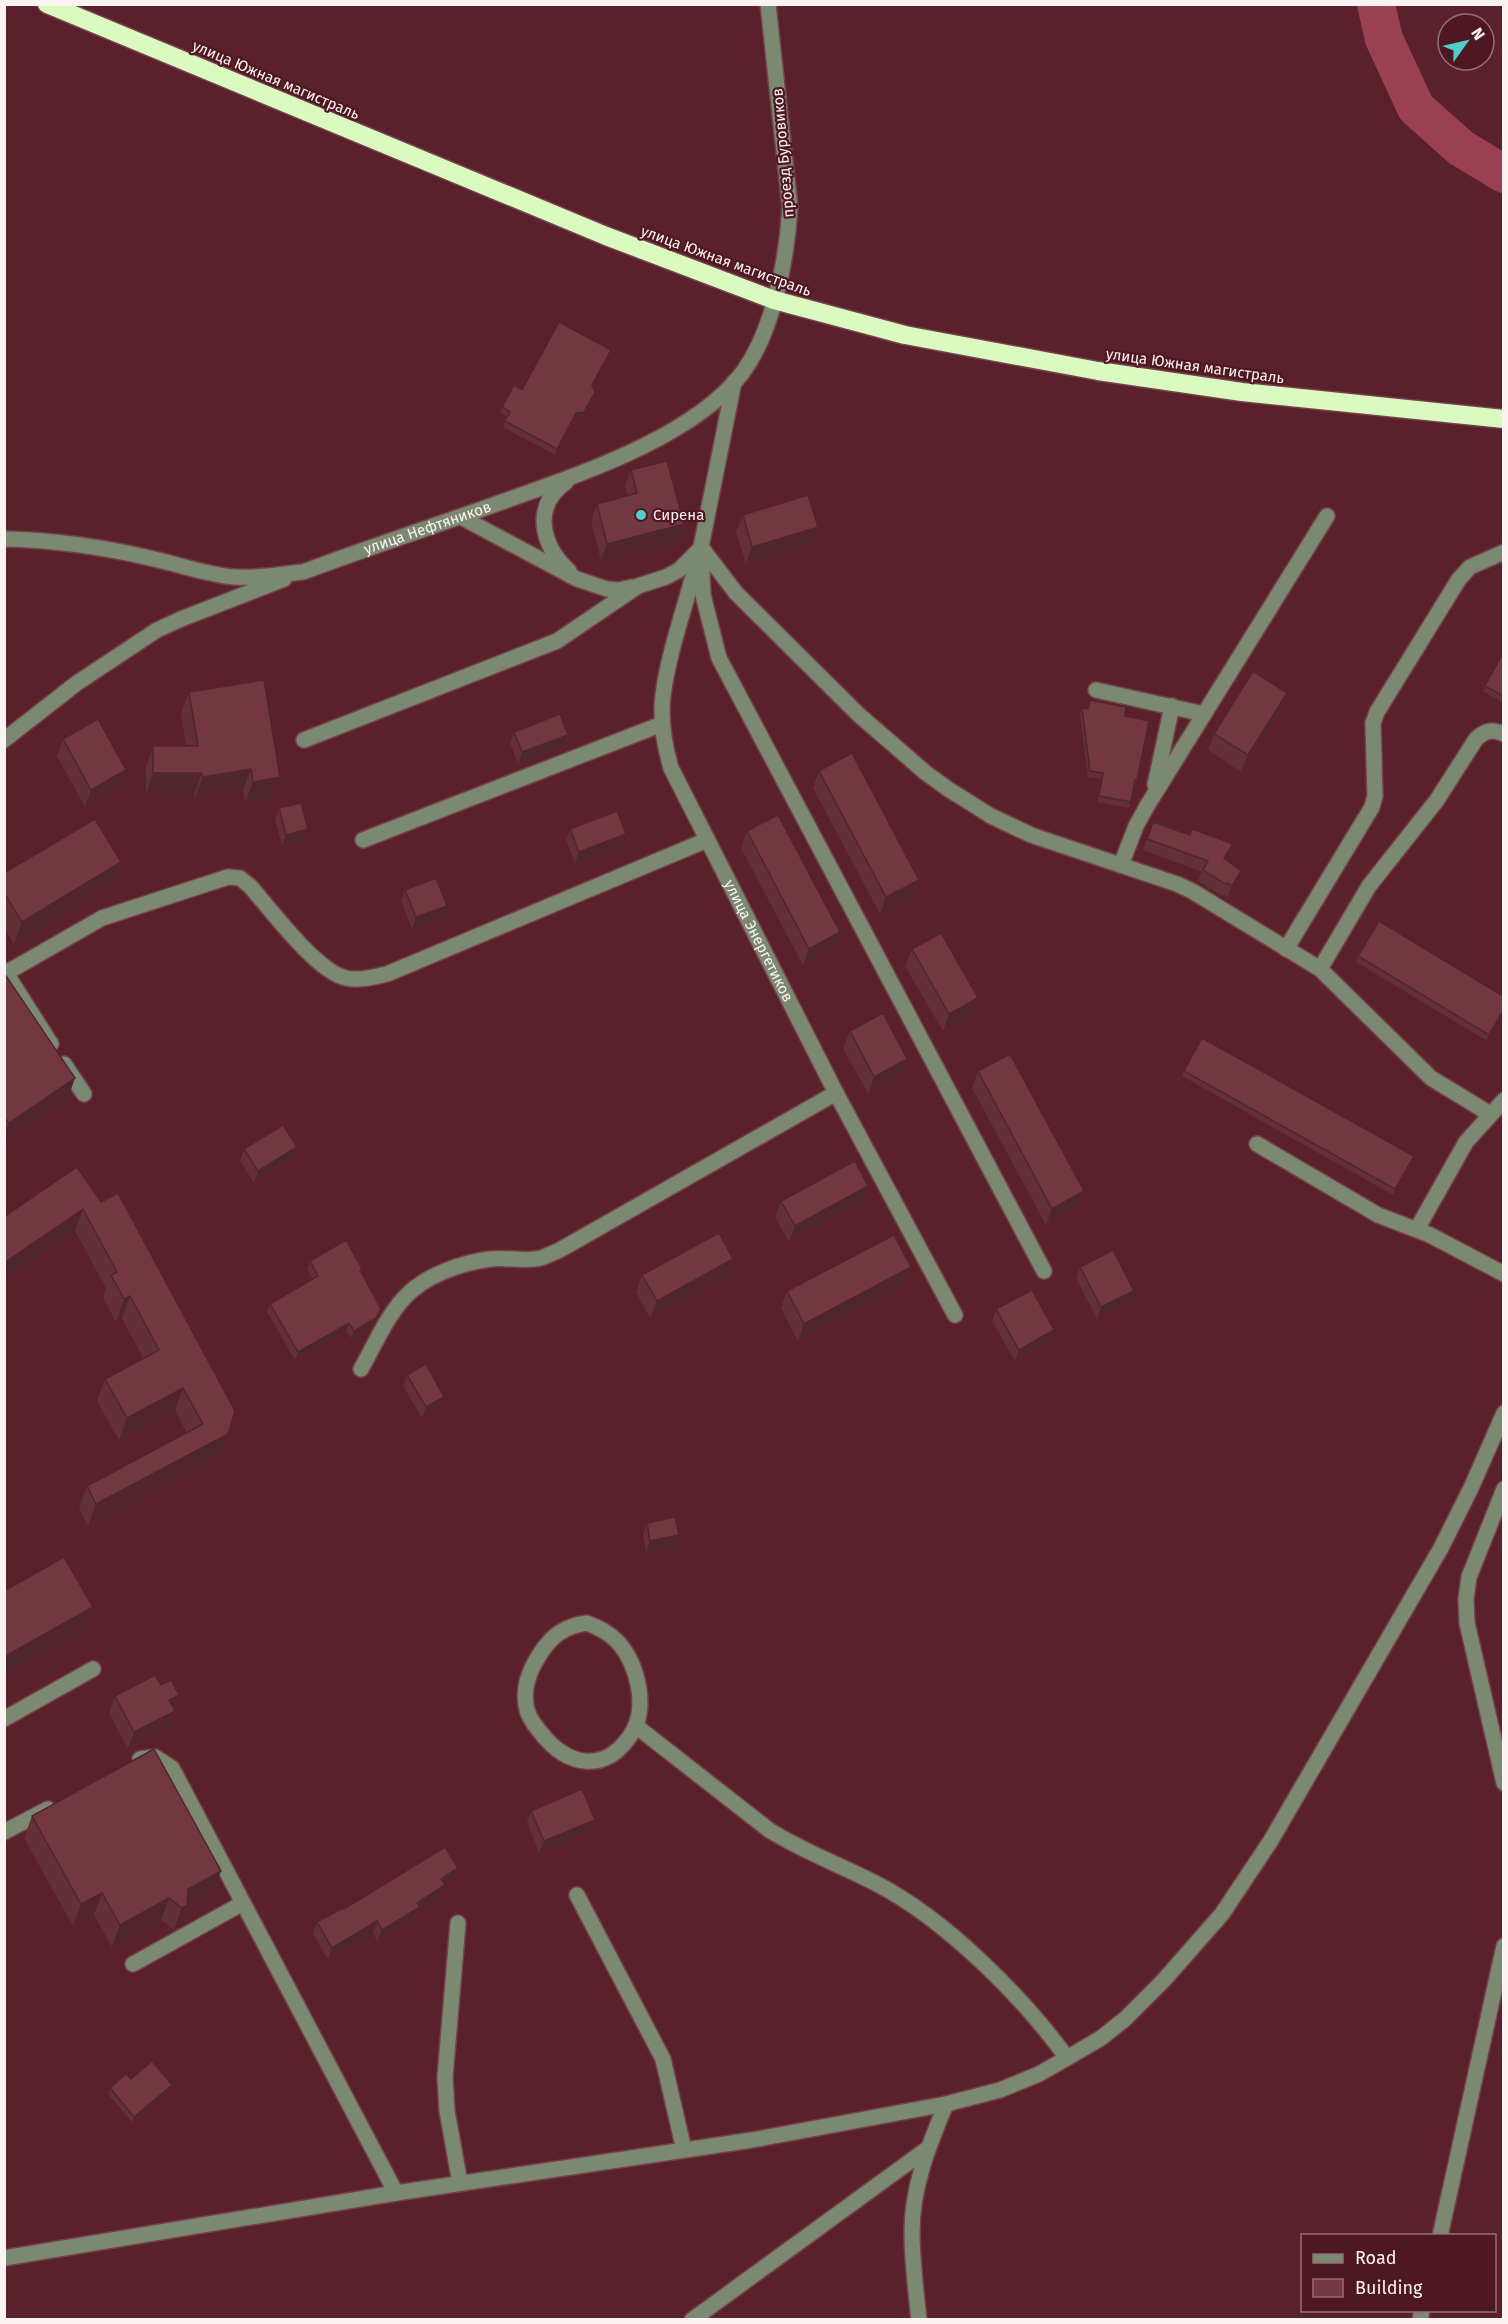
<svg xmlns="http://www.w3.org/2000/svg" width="1508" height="2324" font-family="'Fira Sans',sans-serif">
<rect width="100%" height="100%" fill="#5a212c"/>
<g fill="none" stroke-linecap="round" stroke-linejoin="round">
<path stroke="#9a4051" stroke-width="38" d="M1376 4 1384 39 1416 108 1461 148 1504 174"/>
<defs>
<g id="minor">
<path d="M734 382 701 547 703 595 719 658 1044 1271"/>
<path d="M566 482C532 506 541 545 569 571"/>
<path d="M461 517 577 579 607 589 619 590 632 587"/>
<path id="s1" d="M4 539C56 540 104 547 154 559 181 565 207 575 235 577 258 579 281 574 303 572 372 546 441 524 510 499 583 473 695 436 743 372 774 329 787 258 790 207L768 4"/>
<path d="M701 547 736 593 859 715 926 773 948 789 991 816 1031 835 1177 884 1192 891 1320 969 1431 1078 1490 1114"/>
<path id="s2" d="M697 561C686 605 669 650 663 695 660 720 664 744 671 768L836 1093 955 1315"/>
<path d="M1096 690 1204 714"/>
<path d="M4 740 77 683 157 630 181 619 284 579"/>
<path d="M304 740 557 641 638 586 666 577 679 570 698 551"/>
<path d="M1155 785 1172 706"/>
<path d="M363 840 662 724"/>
<path d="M1121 865 1136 826 1147 806 1327 516"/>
<path d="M1286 949 1372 807 1375 796 1373 723 1377 712 1459 579 1470 567 1504 552"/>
<path d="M1320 969 1369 886 1437 800 1476 739C1486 730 1492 729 1504 734"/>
<path d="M4 970 51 1044"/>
<path d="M6 973 102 918 228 877 240 878 250 886C270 909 317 972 346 978 360 981 373 977 387 974L707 840"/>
<path d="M64 1064 84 1094"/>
<path d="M1257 1144 1378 1215 1430 1235 1504 1274"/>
<path d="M1417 1229 1466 1142 1504 1100"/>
<path d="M361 1369C374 1346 386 1318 404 1298 425 1275 461 1263 490 1259 507 1257 525 1262 541 1258 547 1256 552 1253 558 1251L836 1093"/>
<path d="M1504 1489 1469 1577 1466 1599 1467 1623 1504 1783"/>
<path d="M587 1623C598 1627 609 1633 618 1642 638 1665 649 1709 630 1736 604 1774 567 1766 541 1733 534 1725 527 1715 526 1705 523 1687 530 1669 540 1654 552 1635 565 1626 587 1623Z"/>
<path d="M4 1719 93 1669"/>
<path d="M636 1726 769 1830C804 1852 843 1866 879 1885 947 1921 1023 1997 1067 2058"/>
<path d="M140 1759 155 1757 172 1768 396 2193"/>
<path d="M4 1832 48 1809"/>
<path d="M577 1895 663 2059 684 2150"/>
<path d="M458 1923 445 2077 447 2111 460 2183"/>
<path d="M133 1964 243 1903"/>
<path d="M1440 2236 1504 1946"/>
<path d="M4 2258 396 2193 752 2140 946 2104 1000 2090 1039 2074 1067 2058 1101 2038 1125 2019 1163 1981 1222 1914 1270 1842 1441 1548 1471 1488 1504 1413"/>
<path d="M692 2320 927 2149"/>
<path d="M919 2320C916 2291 912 2261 912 2232 912 2186 929 2145 946 2104"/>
<path d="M1420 2320 1422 2310"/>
</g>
<path id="highway" d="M47 4 606 236 774 300 905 335 1098 371 1242 392 1504 419"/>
</defs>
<use href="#minor" stroke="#74424c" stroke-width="18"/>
<use href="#highway" stroke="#74424c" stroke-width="21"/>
<use href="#minor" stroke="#7c8971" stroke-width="15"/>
<use href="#highway" stroke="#dafabf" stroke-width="18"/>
</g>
<g fill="#632f38">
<path d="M611 350 609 356 592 386 595 392 593 397 582 417 574 419 555 455 503 427 508 417 500 413 502 407 522 390Z"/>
<path d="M631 470 684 524 678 541 601 561 591 520 597 504 628 496 625 486Z"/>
<path d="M743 515 818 527 812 544 746 564 736 532Z"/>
<path d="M1503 653V703L1483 691 1485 686Z"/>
<path d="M189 692 280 777 272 798 245 803 243 790 195 798 194 794H146V767L153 746H186L181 713Z"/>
<path d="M1287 693 1281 710 1241 772 1208 750 1214 734Z"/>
<path d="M1090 700 1125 716 1137 780 1135 786H1134L1129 808 1097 802 1101 779 1088 777 1080 714 1082 708 1087 709Z"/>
<path d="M514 732 568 735 564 747 518 764 510 743Z"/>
<path d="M63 739 120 787 85 807 57 756Z"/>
<path d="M819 771 919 880 913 897 880 914 813 788Z"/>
<path d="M279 808 308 829 304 841 282 846 275 819Z"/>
<path d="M1153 822 1228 855 1226 859 1237 882 1228 897 1224 894 1222 896 1198 881 1202 872 1143 850Z"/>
<path d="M570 829 622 846 575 863 566 840Z"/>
<path d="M747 831 840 932 834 949 803 965 741 848Z"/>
<path d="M121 862 113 884 14 944 4 928V873Z"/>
<path d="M405 890 447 906 443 917 412 929 401 901Z"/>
<path d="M912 949 978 998 972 1014 943 1031 905 966Z"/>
<path d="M1358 956 1503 996 1487 1041 1356 962Z"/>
<path d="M4 973 67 1101 4 1143Z"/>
<path d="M850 1031 901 1076 868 1094 843 1048Z"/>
<path d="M978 1071 1078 1208 1046 1225 972 1088Z"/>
<path d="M1184 1071 1414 1156 1412 1162 1393 1195 1182 1076Z"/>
<path d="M244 1149 293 1158 254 1183 240 1161Z"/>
<path d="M77 1167 228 1434 220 1456 88 1526 79 1508 87 1486 187 1433 175 1410 119 1440 97 1401 105 1379 143 1358 122 1318 116 1322 103 1298 106 1288 75 1231Z"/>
<path d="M781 1201 862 1203 789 1242 775 1217Z"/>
<path d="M733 1259 727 1276 650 1318 636 1292 642 1275Z"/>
<path d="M310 1261 362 1269 361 1272 379 1316 373 1326 351 1338 346 1331 295 1360 267 1312 270 1304 313 1279 307 1269Z"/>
<path d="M911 1267 905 1284 798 1341 781 1308 787 1291Z"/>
<path d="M1080 1267 1134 1291 1130 1302 1097 1319 1076 1278Z"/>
<path d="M996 1309 1054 1330 1050 1341 1015 1361 992 1321Z"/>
<path d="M407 1375 440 1408 422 1418 403 1386Z"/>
<path d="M647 1523 679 1535 675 1547 646 1552 643 1534Z"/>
<path d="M115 1696 174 1709 175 1711 169 1728 128 1749 109 1713Z"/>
<path d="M531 1811 591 1831 539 1853 527 1822Z"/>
<path d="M32 1816 213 1893 186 1908 179 1927 174 1930 161 1920 112 1947 94 1915 73 1926 24 1838Z"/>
<path d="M454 1879 445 1885 441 1896 418 1911 416 1918 377 1941 373 1933 328 1959 313 1934 317 1922 344 1909Z"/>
<path d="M131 2079 170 2091 132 2122 108 2094 110 2088Z"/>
</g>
<g fill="#50262e">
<path d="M611 350 609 356 590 390 592 385Z"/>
<path d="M595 392 582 417 574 419 555 455 557 449 576 413Z"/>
<path d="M684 524 678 541 601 561 607 544Z"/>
<path d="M818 527 812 544 746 564 752 547Z"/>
<path d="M1287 693 1281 710 1241 772 1248 755Z"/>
<path d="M568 735 564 747 518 764 522 752Z"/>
<path d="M251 769 243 790 195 798 203 777Z"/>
<path d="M126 770 120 787 85 807 91 790Z"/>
<path d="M153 773H202L194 794H146Z"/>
<path d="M280 777 272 798 245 803 253 782Z"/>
<path d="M308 829 304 841 282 846 286 835Z"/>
<path d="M626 834 622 846 575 863 579 852Z"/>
<path d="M1233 844 1228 855 1220 869 1224 858Z"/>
<path d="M121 862 113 884 14 944 22 922Z"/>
<path d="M1241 871 1237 882 1228 897 1232 886Z"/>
<path d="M919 880 913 897 880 914 886 897Z"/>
<path d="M447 906 443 917 412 929 416 917Z"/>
<path d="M840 932 834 949 803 965 809 949Z"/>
<path d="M978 998 972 1014 943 1031 949 1014Z"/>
<path d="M1503 1011V1013L1487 1041 1489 1035Z"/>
<path d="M907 1059 901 1076 868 1094 874 1077Z"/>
<path d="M75 1078 67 1101 4 1143V1135L9 1123Z"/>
<path d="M297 1147 293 1158 254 1183 258 1171Z"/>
<path d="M1414 1156 1412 1162 1393 1195 1395 1189Z"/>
<path d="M868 1186 862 1203 789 1242 795 1226Z"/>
<path d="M1084 1191 1078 1208 1046 1225 1052 1209Z"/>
<path d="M83 1209 75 1231 4 1280V1263Z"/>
<path d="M733 1259 727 1276 650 1318 657 1301Z"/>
<path d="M911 1267 905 1284 798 1341 804 1324Z"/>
<path d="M1134 1291 1130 1302 1097 1319 1101 1307Z"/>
<path d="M130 1296 122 1318 116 1322 124 1299Z"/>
<path d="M381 1309 379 1316 373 1326 351 1338 354 1331Z"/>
<path d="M349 1323 346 1331 295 1360 298 1352Z"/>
<path d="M1054 1330 1050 1341 1015 1361 1019 1350Z"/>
<path d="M183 1388 175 1410 119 1440 127 1418Z"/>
<path d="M444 1397 440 1408 422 1418 426 1407Z"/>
<path d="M228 1434 220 1456 88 1526 96 1504Z"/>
<path d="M679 1535 675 1547 646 1552 650 1541Z"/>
<path d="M93 1607 85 1629 4 1675V1657Z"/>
<path d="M179 1695 172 1712 169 1700Z"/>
<path d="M175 1711 169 1728 128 1749 134 1732Z"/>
<path d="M595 1820 591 1831 539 1853 544 1841Z"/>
<path d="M458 1868 454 1879 445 1885 441 1896 418 1911 416 1918 377 1941 382 1930 417 1903 441 1879Z"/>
<path d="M221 1871 213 1893 186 1908 179 1927 174 1930 188 1889Z"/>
<path d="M102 1893 94 1915 73 1926 81 1904Z"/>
<path d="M169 1898 161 1920 112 1947 120 1925Z"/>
<path d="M377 1921 373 1933 328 1959 332 1948Z"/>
<path d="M172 2085 170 2091 132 2122 134 2117Z"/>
</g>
<g fill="#733741" stroke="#50262e" stroke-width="1.5">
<path d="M559 322 611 350 592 385 595 392 584 412 576 413 557 449 505 421 510 412 502 407 514 385 522 390Z"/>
<path d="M667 461 684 524 607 544 597 504 637 493 631 470Z"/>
<path d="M808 495 818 527 752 547 743 515Z"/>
<path d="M1503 653V696L1485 686Z"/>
<path d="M1253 671 1287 693 1248 755 1214 734Z"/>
<path d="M264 680 280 777 253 782 251 769 203 777 202 773H153V746H198L189 692Z"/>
<path d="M1090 700 1126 707 1125 716 1149 721 1137 780H1135L1131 802 1099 796 1103 773 1090 771 1082 708 1088 709Z"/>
<path d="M560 714 568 735 522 752 514 732Z"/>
<path d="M98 719 126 770 91 790 63 739Z"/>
<path d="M852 753 919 880 886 897 819 771Z"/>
<path d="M301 803 308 829 286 835 279 808Z"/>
<path d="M617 811 626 834 579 852 570 829Z"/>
<path d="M778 815 840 932 809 949 747 831Z"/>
<path d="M95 819 121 862 22 922 4 893V873Z"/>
<path d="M1153 822 1190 835 1192 829 1233 844 1224 858 1241 871 1232 886 1228 883 1227 885 1203 870 1208 861 1147 839Z"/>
<path d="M436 878 447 906 416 917 405 890Z"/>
<path d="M1379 921 1503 996V1011L1489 1035 1358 956Z"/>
<path d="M941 933 978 998 949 1014 912 949Z"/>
<path d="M4 973 75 1078 9 1123 4 1117Z"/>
<path d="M883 1013 907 1059 874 1077 850 1031Z"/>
<path d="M1202 1038 1414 1156 1395 1189 1184 1071Z"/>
<path d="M1010 1054 1084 1191 1052 1209 978 1071Z"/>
<path d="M283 1125 297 1147 258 1171 244 1149Z"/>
<path d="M855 1161 868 1186 795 1226 781 1201Z"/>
<path d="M77 1167 101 1202 118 1193 235 1411 228 1434 96 1504 87 1486 203 1424 183 1388 127 1418 105 1379 159 1350 130 1296 124 1299 111 1275 117 1272 83 1209 4 1263V1217Z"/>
<path d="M719 1233 733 1259 657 1301 642 1275Z"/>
<path d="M894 1235 911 1267 804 1324 787 1291Z"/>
<path d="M346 1240 362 1269 360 1270 381 1309 376 1318 354 1331 349 1323 298 1352 270 1304 318 1276 310 1261Z"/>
<path d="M1113 1250 1134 1291 1101 1307 1080 1267Z"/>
<path d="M1032 1290 1054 1330 1019 1350 996 1309Z"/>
<path d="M426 1364 444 1397 426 1407 407 1375Z"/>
<path d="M675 1517 679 1535 650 1541 647 1523Z"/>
<path d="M64 1557 93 1607 4 1657V1591Z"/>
<path d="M155 1675 161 1685 171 1680 179 1695 169 1700 175 1711 134 1732 115 1696Z"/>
<path d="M154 1749 221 1871 188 1889 187 1905 182 1908 169 1898 120 1925 102 1893 81 1904 32 1816Z"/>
<path d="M582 1789 595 1820 544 1841 531 1811Z"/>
<path d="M445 1847 458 1868 441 1879 445 1885 417 1903 420 1907 382 1930 377 1921 332 1948 317 1922 343 1908 344 1909Z"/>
<path d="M152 2061 172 2085 134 2117 110 2088 126 2074 131 2079Z"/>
</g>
<circle fill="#54cdc8" stroke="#4f1722" stroke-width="2" cx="641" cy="515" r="6"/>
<g text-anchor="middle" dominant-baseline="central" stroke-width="4.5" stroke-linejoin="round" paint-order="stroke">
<g font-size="15" fill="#faf2f3" stroke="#4f1722">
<text transform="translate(276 80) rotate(23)">улица Южная магистраль</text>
<text transform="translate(783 153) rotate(-95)">проезд Буровиков</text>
<text transform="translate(726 261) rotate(20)">улица Южная магистраль</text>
<text transform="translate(1195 366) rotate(8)">улица Южная магистраль</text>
<text stroke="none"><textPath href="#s1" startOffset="435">улица Нефтяников</textPath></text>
<text stroke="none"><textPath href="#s2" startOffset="406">улица Энергетиков</textPath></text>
</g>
<g font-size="15" fill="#faf2f3" stroke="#4f1722" text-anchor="start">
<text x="653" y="515">Сирена</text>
</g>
</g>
<rect width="1508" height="2324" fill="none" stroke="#faf2f3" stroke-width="12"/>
<rect x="1301" y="2234" width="195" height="78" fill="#4f1722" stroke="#936f76" stroke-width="1.5"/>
<rect x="1313" y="2254" width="30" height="9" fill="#7c8971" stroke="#936f76" stroke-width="1.5"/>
<text x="1355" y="2264" font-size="18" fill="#faf2f3">Road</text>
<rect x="1313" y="2279" width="30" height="18" fill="#733741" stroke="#936f76" stroke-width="1.5"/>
<text x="1355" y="2294" font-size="18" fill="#faf2f3">Building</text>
<g transform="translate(1466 42) rotate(56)"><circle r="28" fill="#4f1722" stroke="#936f76" stroke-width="1.5"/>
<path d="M0-4.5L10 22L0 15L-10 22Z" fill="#54cdc8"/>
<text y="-9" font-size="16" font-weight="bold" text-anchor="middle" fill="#faf2f3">N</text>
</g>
</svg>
